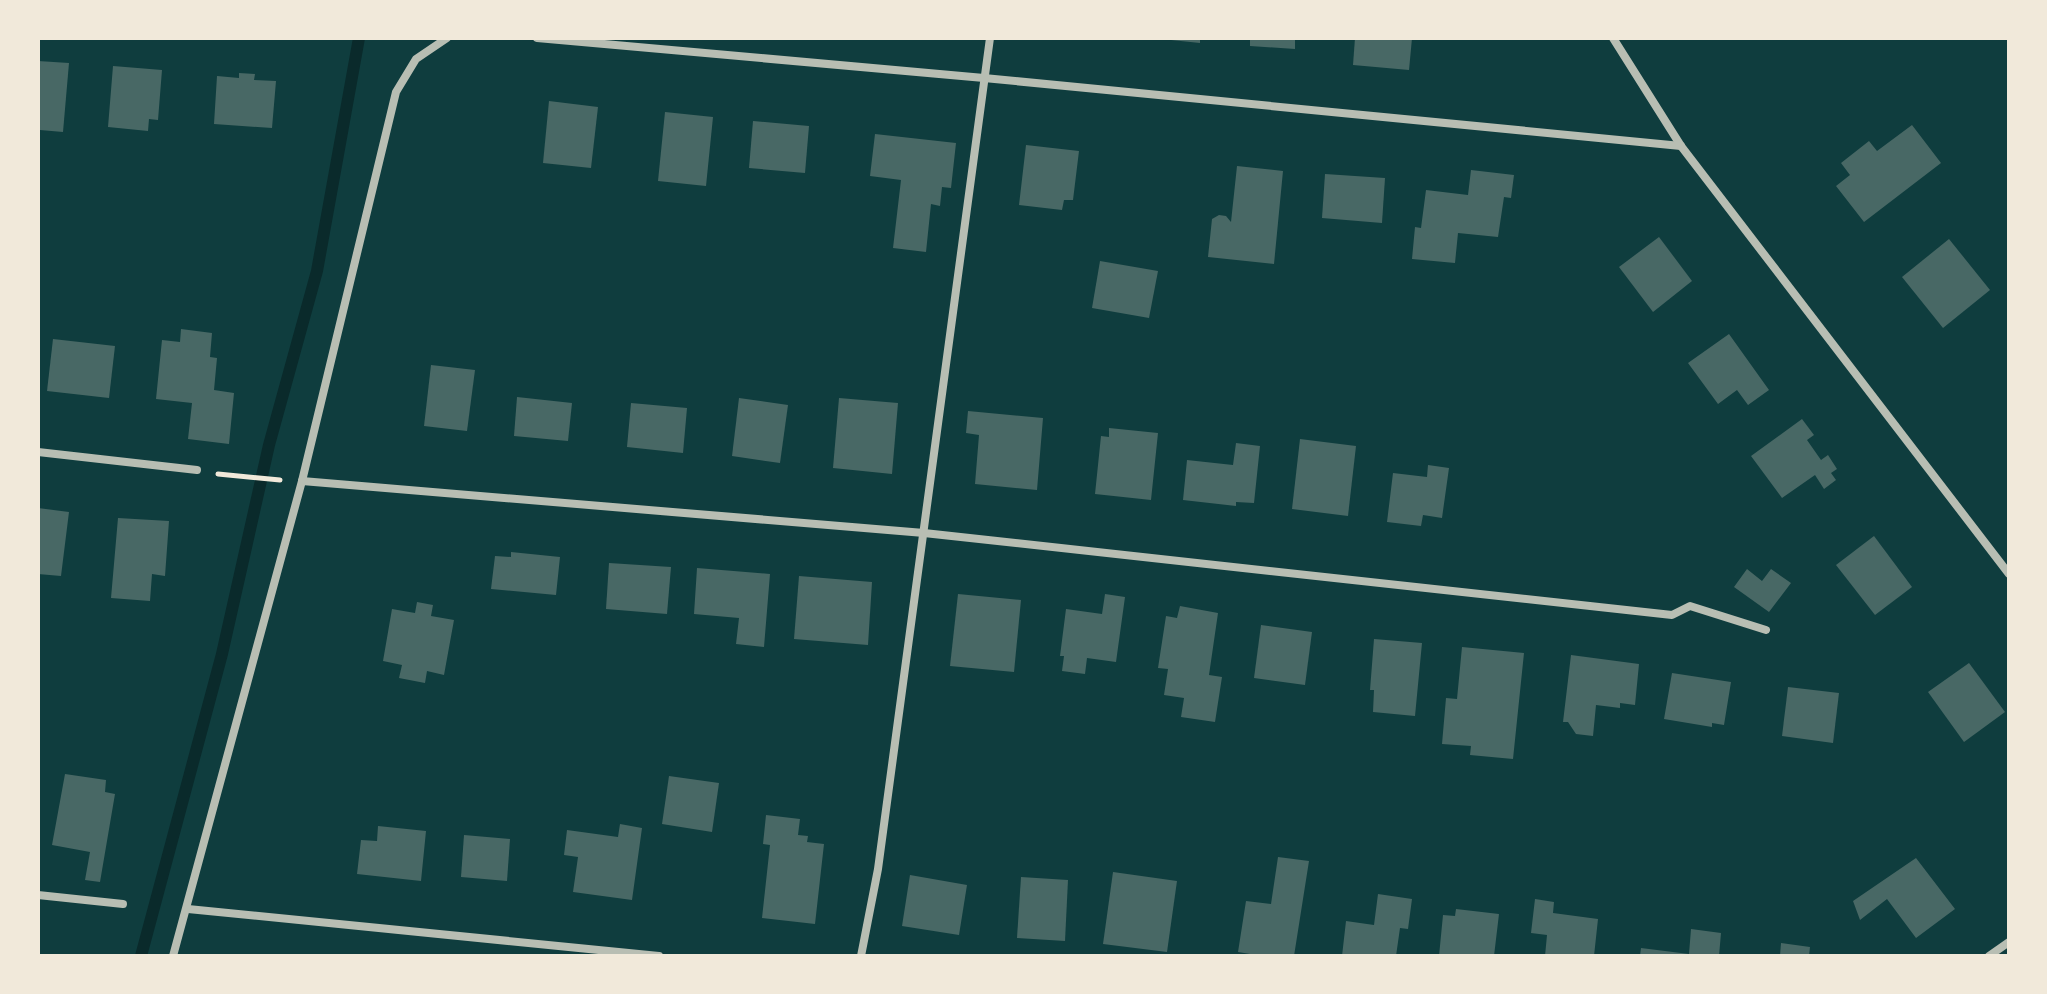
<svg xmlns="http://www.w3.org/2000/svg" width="2047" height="994" font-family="Lato,sans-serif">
<rect width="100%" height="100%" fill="#0f3d3e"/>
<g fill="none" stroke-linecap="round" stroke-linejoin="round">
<path stroke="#0a2a2b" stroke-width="12" d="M141 956 222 654 269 445 317 271 359 38"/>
</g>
<g fill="#486865">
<path d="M1172 38H1200V43L1171 40Z"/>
<path d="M1250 38H1295V49L1250 46Z"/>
<path d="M1355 38H1412L1409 70 1353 65Z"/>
<path d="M38 61 69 63 63 132 40 130Z"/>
<path d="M113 66 162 70 158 120 149 119 148 131 108 127Z"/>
<path d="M239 73 255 74 254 80 276 81 272 128 214 124 217 76 239 78Z"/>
<path d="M549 101 598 107 591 168 543 163Z"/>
<path d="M665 112 713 117 706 186 658 181Z"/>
<path d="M753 121 809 126 805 173 749 168Z"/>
<path d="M1912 125 1941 163 1864 222 1836 186 1850 175 1841 163 1869 141 1877 151Z"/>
<path d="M875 134 956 143 951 188 942 187 940 206 931 204 926 252 893 248 901 180 870 176Z"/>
<path d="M1026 145 1079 151 1073 200H1064L1062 210 1019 205Z"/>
<path d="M1237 166 1283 171 1274 264 1208 257 1212 219 1219 215 1226 216 1231 222Z"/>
<path d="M1471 170 1514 175 1511 198 1504 197 1498 237 1458 233 1455 263 1412 259 1415 227 1421 228 1426 190 1468 195Z"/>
<path d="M1325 174 1385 178 1382 223 1322 218Z"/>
<path d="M1659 237 1692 281 1653 312 1619 267Z"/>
<path d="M1949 239 1990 290 1943 328 1902 277Z"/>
<path d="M1100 261 1158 271 1149 318 1092 308Z"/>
<path d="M181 329 212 333 210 357 217 358 214 390 234 393 229 444 188 439 192 403 156 399 162 340 180 342Z"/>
<path d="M1729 334 1769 390 1748 405 1737 390 1718 404 1688 363Z"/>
<path d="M53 339 115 346 109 398 47 391Z"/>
<path d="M431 365 475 370 467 431 424 426Z"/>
<path d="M517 397 572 403 568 441 514 436Z"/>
<path d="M739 398 788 405 780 463 732 456Z"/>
<path d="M839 398 898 403 892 474 833 468Z"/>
<path d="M631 403 687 408 683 453 627 447Z"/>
<path d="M968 411 1043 418 1037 490 975 484 979 435 966 433Z"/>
<path d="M1802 419 1814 435 1807 440 1821 460 1828 455 1837 469 1831 473 1836 480 1824 489 1815 475 1782 498 1751 456Z"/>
<path d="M1109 428 1158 433 1151 500 1095 494 1101 436 1109 437Z"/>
<path d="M1300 439 1356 446 1348 516 1292 509Z"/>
<path d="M1236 443 1260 446 1254 503 1236 502V506L1183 500 1187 460 1233 465Z"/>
<path d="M1428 465 1449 468 1442 518 1423 515 1421 526 1387 522 1393 473 1427 477Z"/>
<path d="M38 508 69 512 61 576 38 574Z"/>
<path d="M118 518 169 521 165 576 152 574 150 601 111 598Z"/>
<path d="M1874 536 1912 587 1875 615 1836 565Z"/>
<path d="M511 552 560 557 556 595 491 589 495 556 511 557Z"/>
<path d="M609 563 671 567 667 614 606 609Z"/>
<path d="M697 568 770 574 764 647 736 644 739 618 694 614Z"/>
<path d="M1747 569 1762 581 1771 569 1791 583 1769 612 1734 587Z"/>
<path d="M799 576 872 582 868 645 794 639Z"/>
<path d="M958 594 1021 600 1014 672 950 666Z"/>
<path d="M1105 594 1125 597 1116 662 1087 658 1085 674 1062 671 1064 656H1060L1066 609 1102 614Z"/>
<path d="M417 602 433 605 431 616 454 620 444 675 427 671 425 683 399 678 402 665 383 661 392 609 415 613Z"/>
<path d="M1180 606 1218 613 1209 675 1222 677 1215 722 1181 717 1184 698 1164 695 1168 669 1158 668 1166 616 1177 618Z"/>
<path d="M1261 625 1312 632 1305 685 1254 678Z"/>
<path d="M1374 639 1422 643 1415 716 1373 712 1374 690H1370Z"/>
<path d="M1462 647 1524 653 1513 759 1470 755 1471 746 1442 744 1446 698 1457 699Z"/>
<path d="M1571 655 1639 664 1635 705 1620 703V708L1596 705 1593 736 1576 734 1568 722H1563Z"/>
<path d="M1969 663 2005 712 1964 742 1928 692Z"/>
<path d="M1672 673 1731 682 1724 725 1712 723V727L1664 719Z"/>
<path d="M1788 687 1839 693 1833 743 1782 736Z"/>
<path d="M65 774 106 780 105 792 115 794 100 882 85 880 90 852 52 845Z"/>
<path d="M669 776 719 783 712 832 662 824Z"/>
<path d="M766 815 800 819 798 835 808 836 807 842 824 844 815 924 762 918 770 845 763 844Z"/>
<path d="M620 824 642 828 632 900 573 892 578 857 564 855 567 830 618 837Z"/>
<path d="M378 826 426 831 421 881 357 874 361 840 377 841Z"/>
<path d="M464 835 510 839 507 881 461 877Z"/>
<path d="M1278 857 1309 861 1294 956H1262L1238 952 1246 901 1271 904Z"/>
<path d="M1916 858 1955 909 1916 938 1887 899 1860 920 1853 901Z"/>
<path d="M1113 872 1177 881 1167 952 1103 944Z"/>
<path d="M910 875 967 885 959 935 902 926Z"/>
<path d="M1021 877 1068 880 1065 941 1017 938Z"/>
<path d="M1378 894 1412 899 1408 929 1400 928 1396 956H1342L1346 921 1374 925Z"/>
<path d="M1535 899 1554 902 1553 913 1598 919 1594 956H1545L1547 935 1531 933Z"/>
<path d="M1456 909 1499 914 1494 956H1439L1443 915 1455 916Z"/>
<path d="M1691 929 1721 933 1719 956H1640L1641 948 1689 954Z"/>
<path d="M1781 943 1810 947 1809 956H1780Z"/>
</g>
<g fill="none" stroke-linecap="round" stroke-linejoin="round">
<path stroke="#f1e9da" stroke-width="5" d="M218 474 280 480"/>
<g stroke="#b8beb3" stroke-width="8">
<path d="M537 38 984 78 1681 146"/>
<path d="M1613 38 1681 146 2009 574"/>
<path d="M38 452 197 470"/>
<path d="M302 481 924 533 1672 615 1690 606 1766 630"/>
<path d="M38 895 123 904"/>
<path d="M188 909 659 956"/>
<path d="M173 956 302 481 396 92 416 59 447 38"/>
<path d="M861 956 878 869 990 38"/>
<path d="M1989 956 2009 942"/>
</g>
</g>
<rect width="2047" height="994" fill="none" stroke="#f1e9da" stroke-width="80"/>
</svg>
